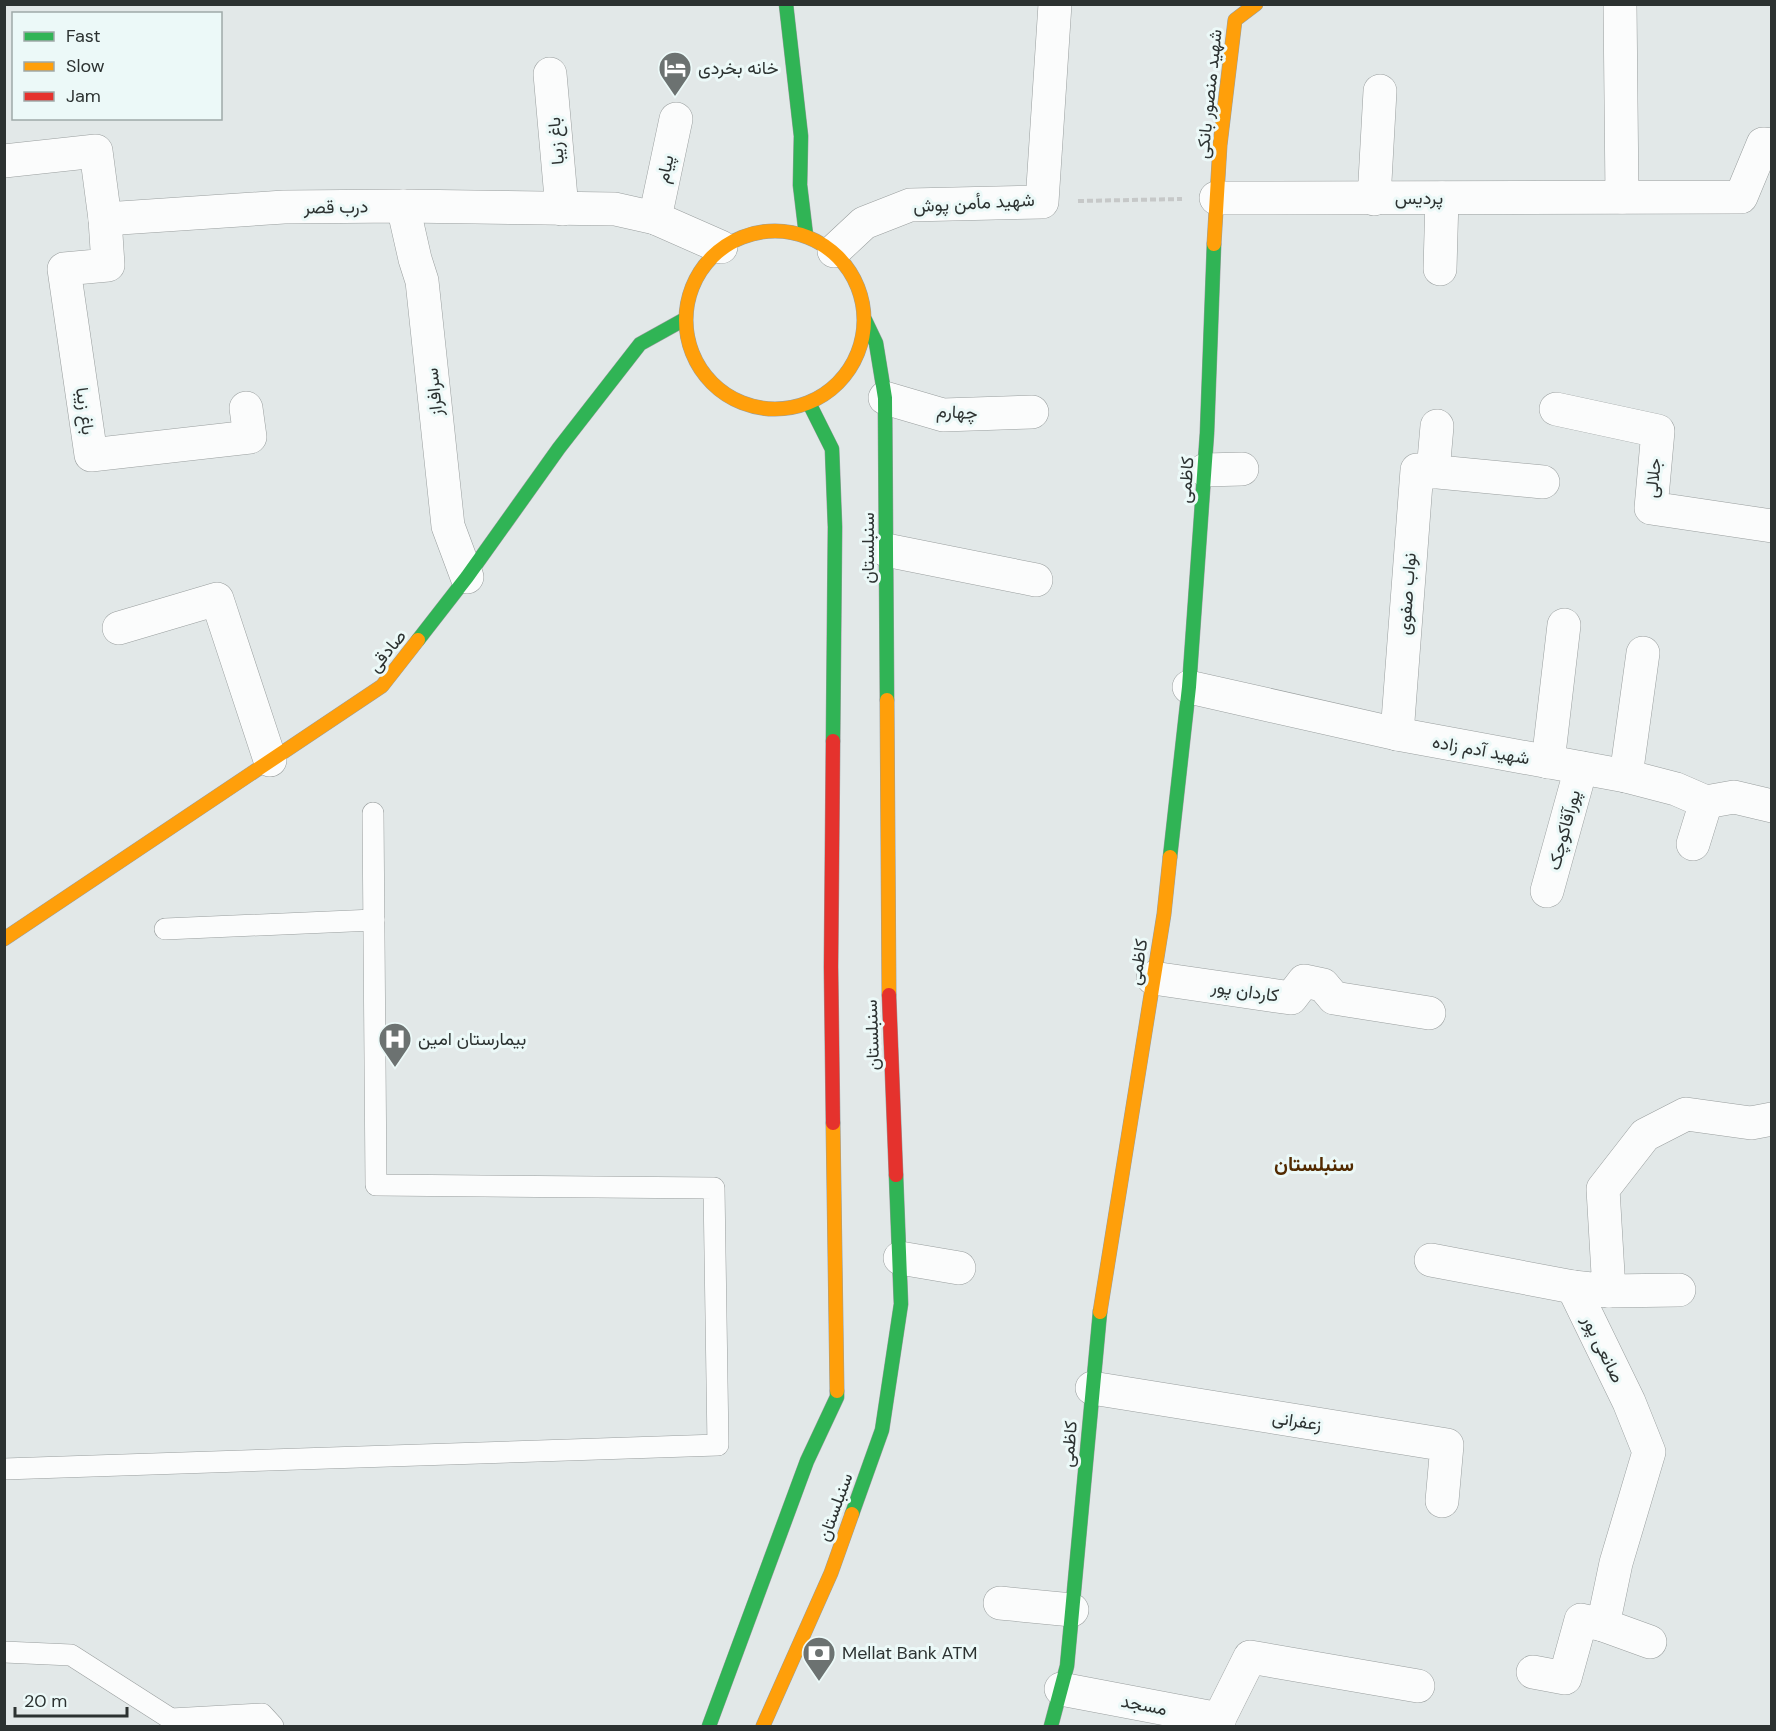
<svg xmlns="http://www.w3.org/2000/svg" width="1776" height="1731" font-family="'DM Sans',Vazirmatn,sans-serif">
<rect width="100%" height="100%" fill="#e2e8e8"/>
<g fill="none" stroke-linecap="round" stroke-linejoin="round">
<defs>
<g id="lane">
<path d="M165 929 374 920"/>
<path d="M4 1469 718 1445 714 1188 376 1185 373 813"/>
<path d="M4 1652 71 1655 171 1719 262 1714 273 1726"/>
</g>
<g id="street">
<path d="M1620 4 1622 197"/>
<path d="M550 74 562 209"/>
<path d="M4 161 96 151 105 219 284 207 403 206 615 209 655 218 721 247"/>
<path d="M1216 198 1741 197 1763 144 1772 145"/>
<path d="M1374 199 1380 91"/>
<path d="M403 206 415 259 422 281 448 526 467 577"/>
<path d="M655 218 676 119"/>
<path d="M105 219 108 265 64 269 91 455 250 437 246 408"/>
<path d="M834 251 864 223 910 205 1042 202 1055 4"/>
<path d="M1440 269 1442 198"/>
<path d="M885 398 943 415 1032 412"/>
<path d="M1556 409 1658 431 1651 508 1772 526"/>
<path d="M1205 470 1242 469"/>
<path d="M1433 472 1437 426"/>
<path d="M886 550 1036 580"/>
<path d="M119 628 217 599 270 760"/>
<path d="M1189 687 1397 734 1626 776 1676 789 1706 802 1734 797 1772 806"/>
<path d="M1397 734 1417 470 1543 482"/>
<path d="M1548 762 1564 625"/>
<path d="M1626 776 1643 653"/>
<path d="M1693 844 1706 802"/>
<path d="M1547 891 1581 768"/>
<path d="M1153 978 1291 998 1304 981 1323 985 1334 998 1429 1013"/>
<path d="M900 1258 959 1268"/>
<path d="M1431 1260 1573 1287"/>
<path d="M1609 1291 1679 1290"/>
<path d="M1092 1388 1447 1445 1442 1501"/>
<path d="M1000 1603 1072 1610"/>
<path d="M1603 1625 1650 1642"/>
<path d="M1533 1672 1565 1678 1581 1620 1603 1625 1616 1563 1649 1452 1629 1402 1573 1287 1609 1291 1603 1189 1645 1135 1686 1114 1751 1123 1772 1119"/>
<path d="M1061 1689 1219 1719V1726"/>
<path d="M1219 1719 1250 1657 1418 1686"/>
</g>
<g id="fast">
<path d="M786 4 801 136 800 185 806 235"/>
<path d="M865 320 876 343 885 398 887 700"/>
<path d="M809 403 832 449 835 527 833 741"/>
<path d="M418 640 467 577 559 448 640 344 685 319"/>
<path d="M1170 857 1189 687 1207 433 1214 244"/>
<path d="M852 1514 882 1430 901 1304 896 1175"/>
<path d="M709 1726 807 1461 837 1397V1391"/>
<path d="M1051 1726 1067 1666 1100 1312"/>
</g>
<g id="slow">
<circle cx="775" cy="320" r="89"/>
<path d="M1214 244 1220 145 1235 20 1256 4"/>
<path d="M887 700 889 995"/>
<path d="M4 939 382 686 418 640"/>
<path d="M833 1123 837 1391"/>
<path d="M1100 1312 1164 914 1170 857"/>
<path d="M763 1726 831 1573 852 1514"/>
</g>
<g id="jam">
<path d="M833 741 831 967 833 1123"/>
<path d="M889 995 896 1175"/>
</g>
</defs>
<use href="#lane" stroke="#999e9e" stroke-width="22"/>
<use href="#street" stroke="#999e9e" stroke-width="34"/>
<use href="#fast" stroke="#999e9e" stroke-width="15"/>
<use href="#slow" stroke="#999e9e" stroke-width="15"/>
<use href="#jam" stroke="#999e9e" stroke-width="15"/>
<path stroke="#c6c8c8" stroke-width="4" stroke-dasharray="6 3" stroke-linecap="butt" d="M1078 201 1182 199"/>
<use href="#lane" stroke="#fbfcfc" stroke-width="21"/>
<use href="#street" stroke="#fbfcfc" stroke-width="33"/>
<use href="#fast" stroke="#30b455" stroke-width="14"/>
<use href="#slow" stroke="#ff9f0a" stroke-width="14"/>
<use href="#jam" stroke="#e5322d" stroke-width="14"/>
</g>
<defs>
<symbol id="hotel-pin" viewBox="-11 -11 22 30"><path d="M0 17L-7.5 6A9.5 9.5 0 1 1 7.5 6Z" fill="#6c7271" stroke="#ecf9f8"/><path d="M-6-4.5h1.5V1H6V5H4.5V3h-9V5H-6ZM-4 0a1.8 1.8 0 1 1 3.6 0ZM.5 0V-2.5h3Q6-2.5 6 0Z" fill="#fff"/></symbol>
<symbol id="hospital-pin" viewBox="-11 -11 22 30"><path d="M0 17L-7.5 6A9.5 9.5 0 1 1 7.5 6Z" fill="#6c7271" stroke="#ecf9f8"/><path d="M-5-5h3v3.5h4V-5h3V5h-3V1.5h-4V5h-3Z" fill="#fff"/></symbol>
<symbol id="bank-pin" viewBox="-11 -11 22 30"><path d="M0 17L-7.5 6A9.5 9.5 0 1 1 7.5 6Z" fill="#6c7271" stroke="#ecf9f8"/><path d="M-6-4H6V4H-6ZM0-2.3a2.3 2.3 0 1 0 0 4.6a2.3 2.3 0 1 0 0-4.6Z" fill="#fff"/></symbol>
</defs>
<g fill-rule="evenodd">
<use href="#hotel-pin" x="656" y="49" width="38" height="52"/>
<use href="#hospital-pin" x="376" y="1020" width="38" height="52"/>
<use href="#bank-pin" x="800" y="1634" width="38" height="52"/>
</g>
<g text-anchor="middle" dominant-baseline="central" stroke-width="6" stroke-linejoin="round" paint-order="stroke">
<g font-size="18" fill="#2c3231" stroke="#ecf9f8" text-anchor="start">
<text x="698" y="68">خانه بخردی</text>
<text x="418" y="1039">بیمارستان امین</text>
<text x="842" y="1653">Mellat Bank ATM</text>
</g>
<g font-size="18" fill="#2c3231" stroke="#ecf9f8">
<text transform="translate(1209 94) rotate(-84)">شهید منصور بانکی</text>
<text transform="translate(556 141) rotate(-95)">باغ زیبا</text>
<text transform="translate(665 169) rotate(-78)">پیام</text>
<text x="1419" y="198">پردیس</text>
<text transform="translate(974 203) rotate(-3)">شهید مأمن پوش</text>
<text transform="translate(336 207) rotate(-1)">درب قصر</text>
<text transform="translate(434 392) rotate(-96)">سرافراز</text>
<text transform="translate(85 411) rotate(82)">باغ زیبا</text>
<text transform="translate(957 412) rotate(3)">چهارم</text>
<text transform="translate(1653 478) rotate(-84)">جلالی</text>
<text transform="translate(1186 480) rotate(-86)">کاظمی</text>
<text transform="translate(868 548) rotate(-90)">سنبلستان</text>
<text transform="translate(1407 594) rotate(-86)">نواب صفوی</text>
<text transform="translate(387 651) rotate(-51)">صادقی</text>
<text transform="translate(1481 750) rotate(10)">شهید آدم زاده</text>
<text transform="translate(1564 830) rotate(-75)">پورآقاکوچک</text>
<text transform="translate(1138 962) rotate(-81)">کاظمی</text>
<text transform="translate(1245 991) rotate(8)">کاردان پور</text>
<text transform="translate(872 1035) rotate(-92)">سنبلستان</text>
<text transform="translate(1603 1349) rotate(64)">صانعی پور</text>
<text transform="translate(1297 1421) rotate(9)">زعفرانی</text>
<text transform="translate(1069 1444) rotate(-85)">کاظمی</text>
<text transform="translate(835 1507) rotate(-70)">سنبلستان</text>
<text transform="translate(1144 1705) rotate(11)">مسجد</text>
</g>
<g font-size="20" font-weight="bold" fill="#522a00" stroke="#ecf9f8">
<text x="1314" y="1164">سنبلستان</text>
</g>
</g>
<rect width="1776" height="1731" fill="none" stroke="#2c3231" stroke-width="12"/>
<rect x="12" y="12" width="210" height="108" fill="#ecf9f8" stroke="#9fa9a8" stroke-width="1.5"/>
<rect x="24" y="32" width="30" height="9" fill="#30b455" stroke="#9fa9a8" stroke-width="1.5"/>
<text x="66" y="42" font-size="18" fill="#2c3231">Fast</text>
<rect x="24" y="62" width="30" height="9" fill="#ff9f0a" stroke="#9fa9a8" stroke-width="1.5"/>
<text x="66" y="72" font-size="18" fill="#2c3231">Slow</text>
<rect x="24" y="92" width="30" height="9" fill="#e5322d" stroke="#9fa9a8" stroke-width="1.5"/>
<text x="66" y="102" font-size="18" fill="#2c3231">Jam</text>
<path d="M15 1707v9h112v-9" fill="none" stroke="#2c3231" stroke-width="3"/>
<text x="24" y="1707" font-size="18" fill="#2c3231" stroke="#ecf9f8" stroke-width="4.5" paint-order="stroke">20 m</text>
</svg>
